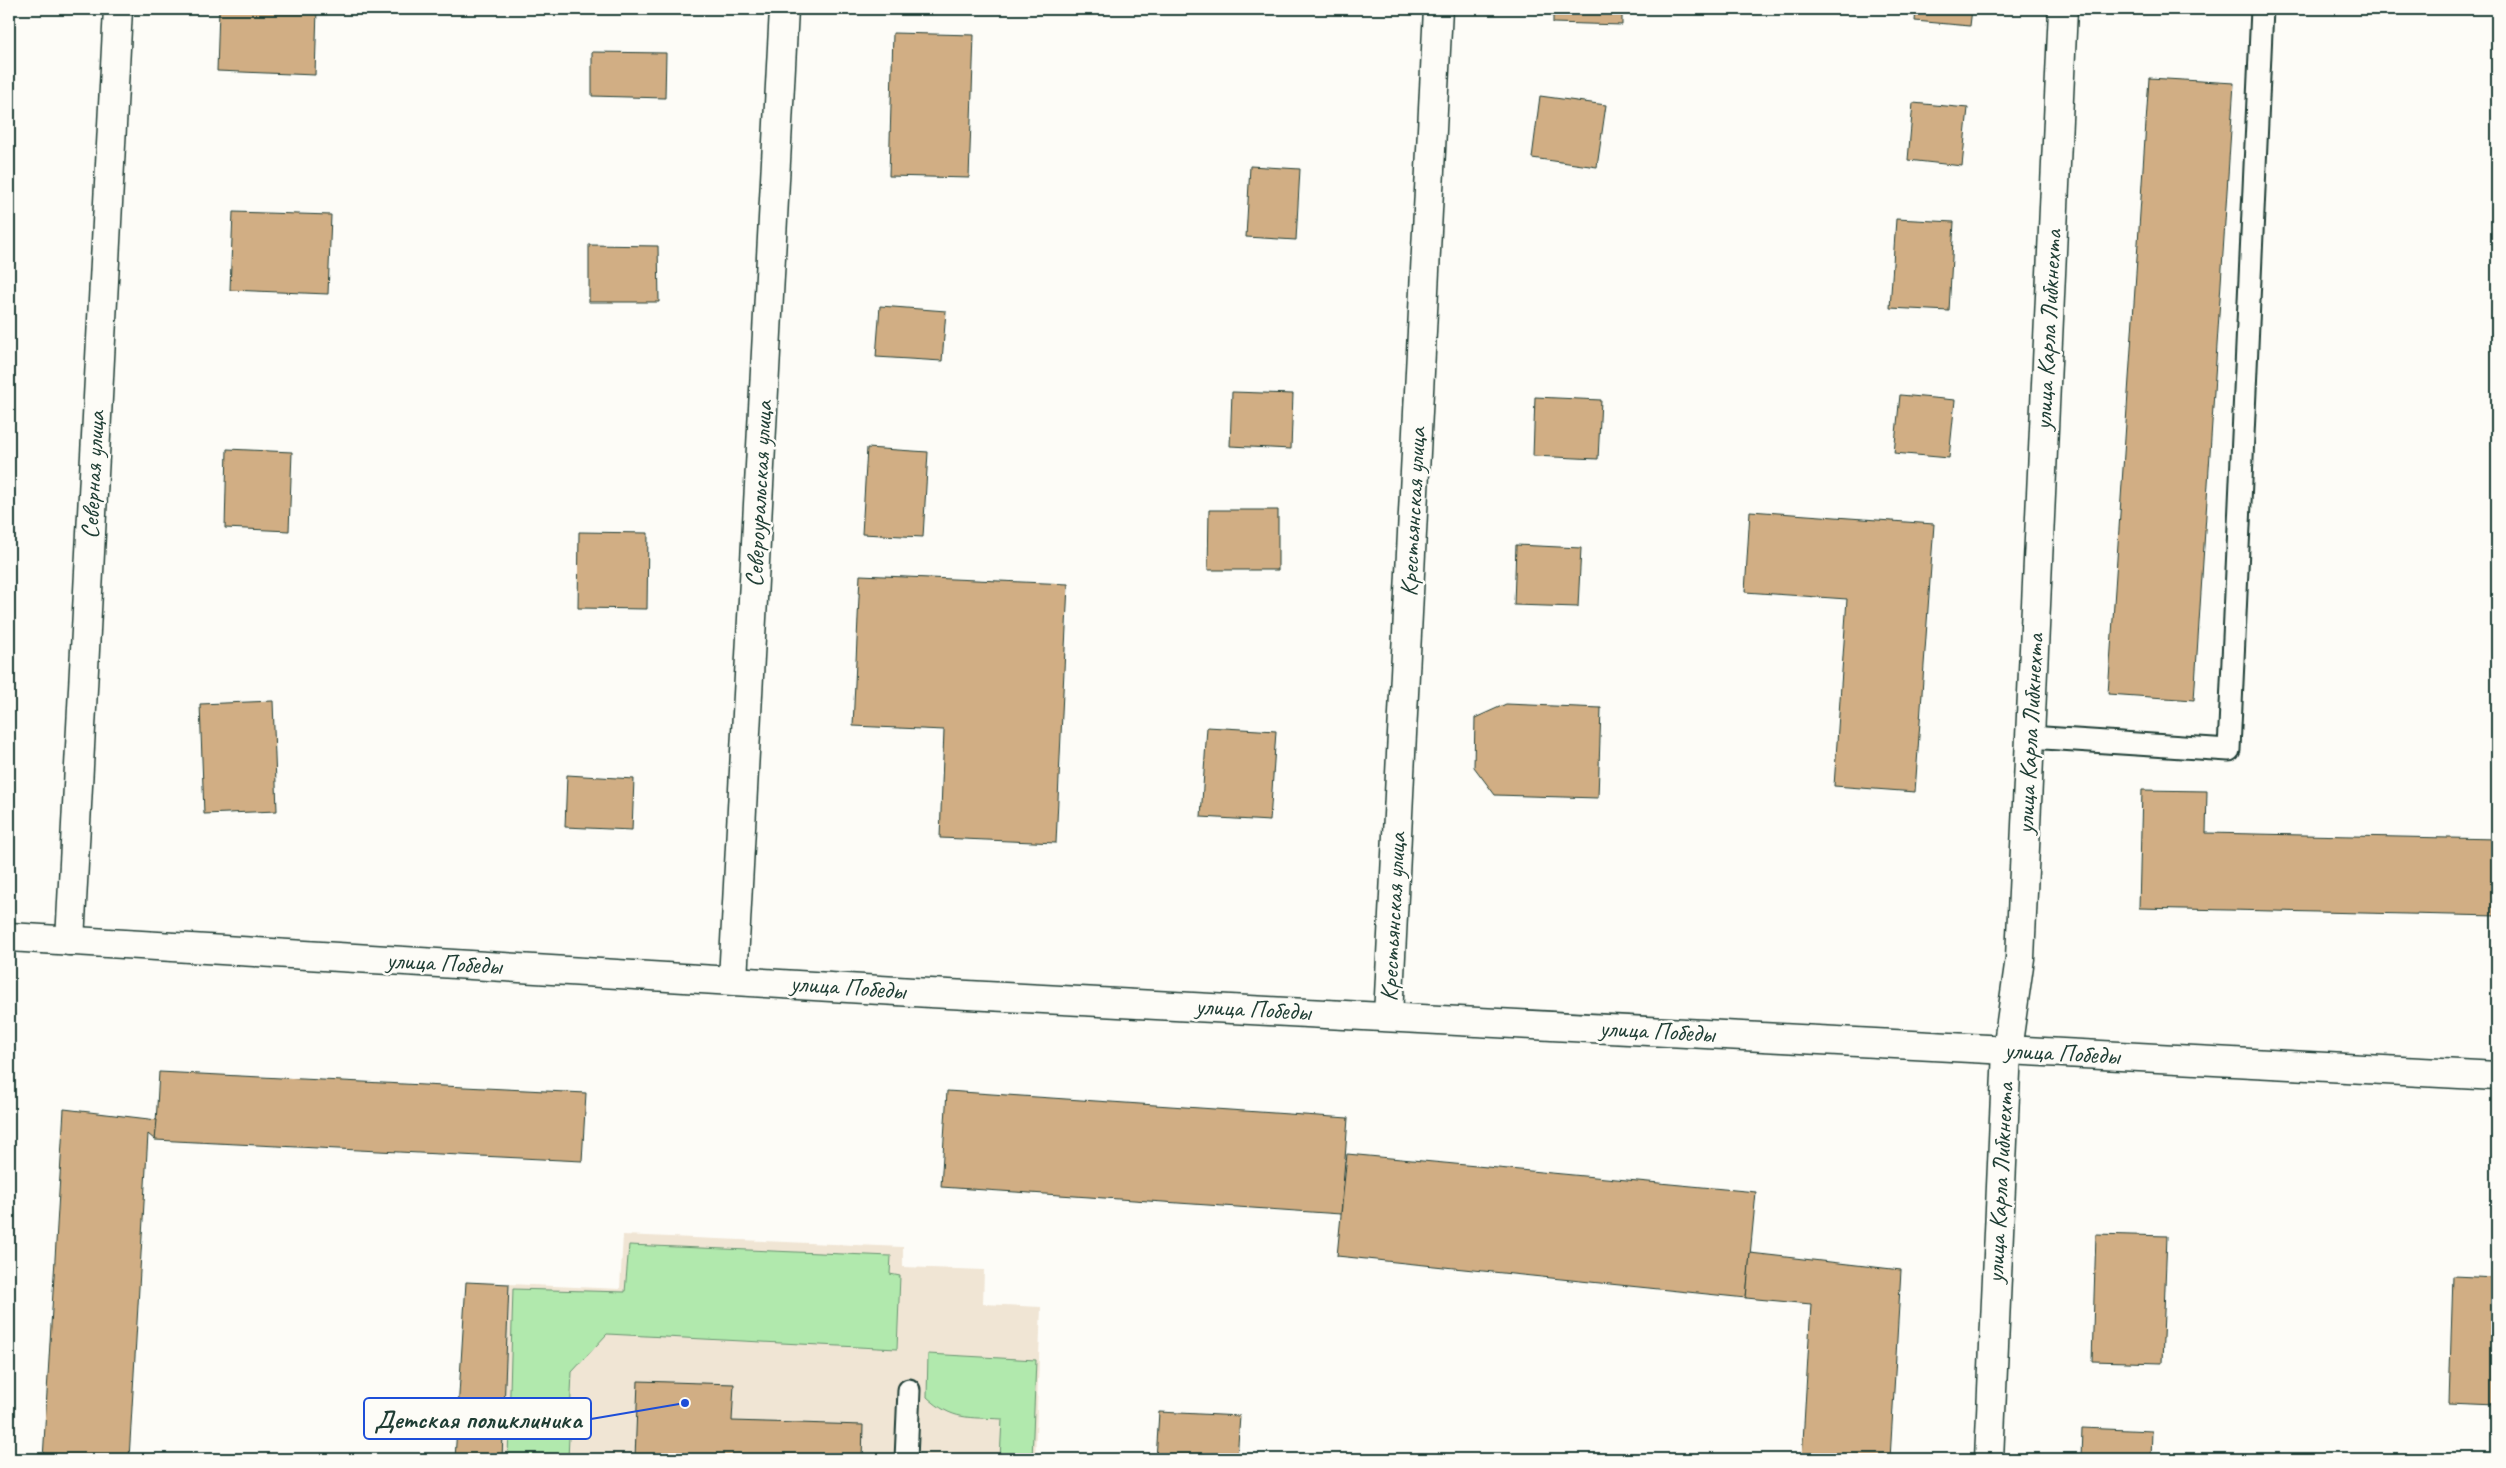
<svg xmlns="http://www.w3.org/2000/svg" width="2506" height="1468" font-family="Caveat,sans-serif">
<rect width="100%" height="100%" fill="#fdfcf7"/>
<filter id="ink" filterUnits="userSpaceOnUse"><feTurbulence type="fractalNoise" baseFrequency=".02" numOctaves="2"/><feDisplacementMap in="SourceGraphic" scale="10" xChannelSelector="R" yChannelSelector="G"/><feConvolveMatrix kernelMatrix="1 2 1 2 8 2 1 2 1" color-interpolation-filters="sRGB"/></filter>
<g filter="url(#ink)">
<path fill="#f0e5d4" d="M623 1235 903 1247V1267L984 1270 983 1304 1041 1307 1035 1459H502L509 1284 620 1289Z"/>
<g fill="#b1e9ad" stroke="#689370">
<path d="M629 1245 891 1256 890 1274 900 1276 897 1349 607 1334 572 1372 568 1459H508L513 1289 625 1292Z"/>
<path d="M928 1354 1036 1360 1032 1459H1000L1002 1419C968 1417 953 1421 927 1397Z"/>
</g>
<g fill="#d1ae84" stroke="#1f3d34">
<path d="M219 9H317L315 75 217 71Z"/>
<path d="M1553 9H1622V25L1553 23Z"/>
<path d="M1916 9H1972L1970 26 1915 21Z"/>
<path d="M893 33 974 35 969 178 889 176Z"/>
<path d="M592 52 666 53 665 98 592 96Z"/>
<path d="M2149 78 2234 83 2194 700 2108 694Z"/>
<path d="M1540 96 1606 105 1597 167 1532 158Z"/>
<path d="M1913 103 1968 108 1962 166 1908 160Z"/>
<path d="M1250 166 1300 169 1296 240 1246 237Z"/>
<path d="M233 212 331 215 328 294 230 290Z"/>
<path d="M1896 219 1954 222 1949 311 1890 308Z"/>
<path d="M589 245 658 246 659 302H589Z"/>
<path d="M880 306 946 311 942 361 876 357Z"/>
<path d="M1232 392 1293 394 1291 449 1230 446Z"/>
<path d="M1900 395 1955 400 1949 458 1894 453Z"/>
<path d="M1535 397 1601 400 1598 459 1533 456Z"/>
<path d="M867 448 928 452 923 537 862 534Z"/>
<path d="M227 449 292 452 289 531 225 528Z"/>
<path d="M1209 510H1278V570H1208Z"/>
<path d="M1750 511 1934 524 1915 792 1834 786 1847 599 1745 592Z"/>
<path d="M579 532 648 533 647 609 578 608Z"/>
<path d="M1516 545 1581 548 1578 607 1514 605Z"/>
<path d="M860 575 1068 584 1056 843 940 838 944 730 853 726Z"/>
<path d="M273 701 277 811 204 814 200 704Z"/>
<path d="M1506 704 1601 708 1598 798 1495 795 1474 767 1475 718Z"/>
<path d="M1207 727 1276 731 1270 821 1201 817Z"/>
<path d="M567 775 634 779 632 830 565 827Z"/>
<path d="M2142 790 2207 791 2206 833 2497 839V916L2139 908Z"/>
<path d="M159 1072 586 1093 582 1161 155 1140Z"/>
<path d="M947 1091 1348 1118 1341 1214 941 1187Z"/>
<path d="M64 1109 157 1120 155 1140 148 1134 129 1459H43Z"/>
<path d="M1347 1154 1756 1192 1746 1298 1337 1256Z"/>
<path d="M2096 1234 2167 1236 2162 1363 2092 1361Z"/>
<path d="M1750 1253 1901 1270 1890 1459H1802L1811 1304 1746 1298Z"/>
<path d="M2453 1276 2497 1278V1405L2449 1403Z"/>
<path d="M466 1282 509 1284 502 1459H455Z"/>
<path d="M638 1381 734 1384 732 1421 863 1425 862 1459H614L635 1458Z"/>
<path d="M1159 1412 1240 1416 1237 1459H1156Z"/>
<path d="M2082 1428 2152 1431 2151 1459H2081Z"/>
</g>
<g fill="none" stroke-linecap="round" stroke-linejoin="round">
<defs>
<g id="lane">
<path d="M2029 737 2229 750 2262 9"/>
<path d="M906 1459 909 1390"/>
</g>
<g id="street">
<path d="M70 941 118 9"/>
<path d="M733 980 784 9"/>
<path d="M1388 1016 1438 9"/>
<path d="M2007 1050 2020 958 2063 9"/>
</g>
<g id="secondary">
<path d="M9 937 930 993 2497 1076"/>
<path d="M1989 1459 2007 1050"/>
</g>
</defs>
<use href="#lane" stroke="#1f3d34" stroke-width="25"/>
<use href="#street" stroke="#1f3d34" stroke-width="31"/>
<use href="#secondary" stroke="#1f3d34" stroke-width="31"/>
<use href="#lane" stroke="#fdfcf7" stroke-width="21"/>
<use href="#street" stroke="#fdfcf7" stroke-width="28"/>
<use href="#secondary" stroke="#fdfcf7" stroke-width="28"/>
</g>
</g>
<g text-anchor="middle" dominant-baseline="central" stroke-width="5" stroke-linejoin="round" paint-order="stroke">
<g font-size="25" fill="#1f3d34" stroke="#fdfcf7">
<text transform="translate(2048 330) rotate(-87)">улица Карла Либкнехта</text>
<text transform="translate(93 475) rotate(-87)">Северная улица</text>
<text transform="translate(759 494) rotate(-87)">Североуральская улица</text>
<text transform="translate(1413 512) rotate(-87)">Крестьянская улица</text>
<text transform="translate(2030 734) rotate(-87)">улица Карла Либкнехта</text>
<text transform="translate(1393 917) rotate(-87)">Крестьянская улица</text>
<text transform="translate(444 963) rotate(3)">улица Победы</text>
<text transform="translate(848 987) rotate(4)">улица Победы</text>
<text transform="translate(1253 1009) rotate(3)">улица Победы</text>
<text transform="translate(1657 1031) rotate(3)">улица Победы</text>
<text transform="translate(2062 1053) rotate(3)">улица Победы</text>
<text transform="translate(2000 1183) rotate(-87)">улица Карла Либкнехта</text>
</g>
</g>
<path fill="none" stroke="#1d4ed8" stroke-width="2" d="M685 1403L591 1419"/>
<circle fill="#1d4ed8" stroke="#fdfcf7" stroke-width="2" cx="685" cy="1403" r="5"/>
<rect fill="#fdfcf7" stroke="#1d4ed8" stroke-width="2" x="364" y="1398" width="227" height="41" rx="5"/>
<g font-size="26" text-anchor="middle" font-weight="bold" fill="#1f3d34">
<text x="478" y="1428">Детская поликлиника</text>
</g>
<rect width="2506" height="1468" fill="none" stroke="#fdfcf7" stroke-width="30"/>
<rect x="15" y="15" width="2476" height="1438" fill="none" stroke="#1f3d34" stroke-width="2" filter="url(#ink)"/>
</svg>
